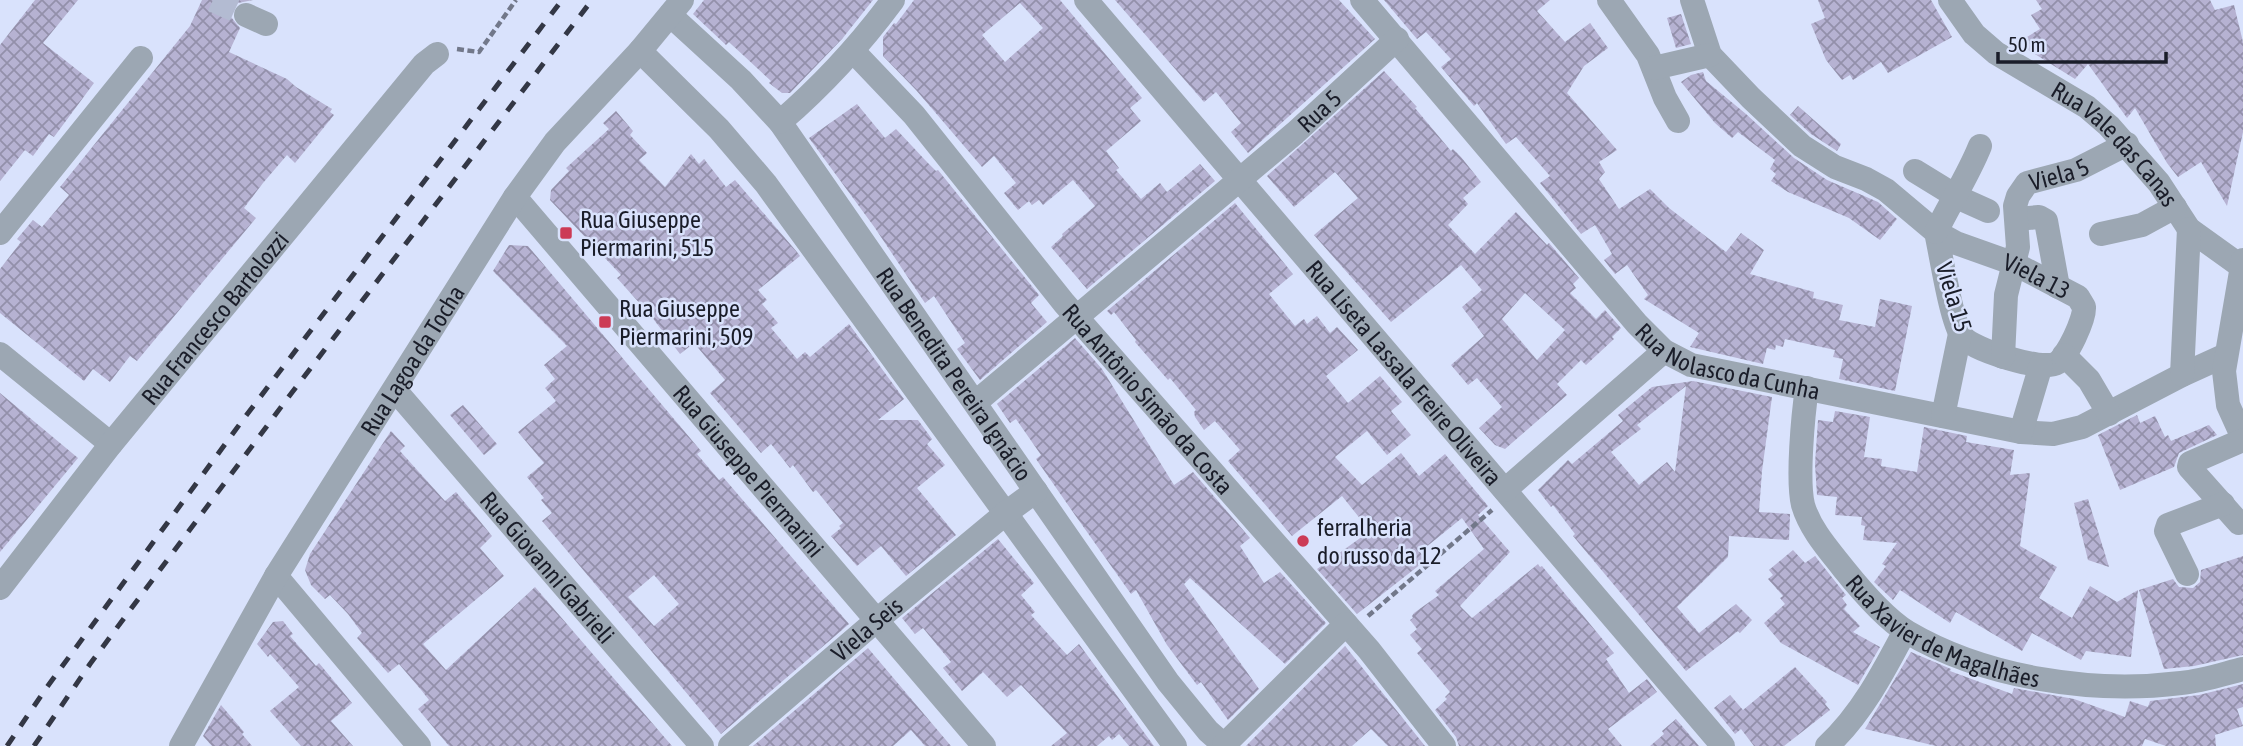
<svg xmlns="http://www.w3.org/2000/svg" width="2243" height="746" font-family="'Asap Condensed',sans-serif">
<defs>
<pattern id="building-cross-hatch" width="8" height="8" patternUnits="userSpaceOnUse" patternTransform="scale(1.75)"><rect width="8" height="8" fill="#b6b2d2"/><path d="M0 0l8 8M0 8l8-8" fill="none" stroke="#9390aa"/></pattern>
</defs>
<rect width="100%" height="100%" fill="#d9e2fc"/>
<g fill="url(#building-cross-hatch)" fill-rule="evenodd">
<path d="M35 0H78L43 43 94 83 54 137 49 134 33 156 25 150 0 181V45Z"/>
<path d="M202 0H253L238 3 233 8 231 17 240 28 229 52 287 79 296 87 332 109 330 112 334 115 295 163 287 155 263 183 244 208 256 218 137 361 130 356 110 382 93 369 84 381 0 313V269L21 242 17 239 33 220 42 227 69 195 60 187 190 26Z"/>
<path d="M704 0H873L842 39 790 93H782L769 83 771 81 729 42 726 45 693 14Z"/>
<path d="M914 0H1060L1142 98 1130 108 1141 121 1106 151 1119 168 1116 170 1141 199 1160 183 1167 192 1200 164 1215 181 1087 289 1051 247 1063 236 1062 234 1095 206 1073 180 1043 205 1039 200 1032 205 1029 201 1018 210 1004 193 1016 183 994 156 982 167 916 90 883 56V37L894 23 896 24ZM1020 3 1043 28 1005 62 982 35Z"/>
<path d="M1115 0H1339L1375 39 1248 153 1231 132 1241 123 1216 92 1204 102Z"/>
<path d="M1384 0H1550L1537 11 1565 42 1590 23 1608 48 1584 66 1567 93 1617 150 1599 162 1605 172 1599 179 1619 209 1650 189 1669 208 1726 252 1741 233 1764 250 1750 274 1814 292 1813 298 1843 305 1839 320 1875 327 1880 299 1912 306 1895 391 1839 379 1843 359 1833 357 1835 350 1785 339 1783 347 1776 345 1775 350 1767 348 1763 364 1690 347 1699 333 1644 299 1648 295 1627 265 1615 274 1604 260 1612 254 1595 225 1581 234 1540 183 1550 176 1516 137 1506 144 1477 103 1474 106 1441 67 1451 59 1426 32 1417 39Z"/>
<path d="M1818 0H1931L1952 37 1888 73 1881 62 1853 80 1850 75 1842 80 1826 60 1811 24 1825 18Z"/>
<path d="M2036 0H2210L2215 10 2234 5 2243 42V132L2227 206 2201 162 2178 177 2167 163 2135 108 2127 118 2088 64 2075 79 2017 43 2040 29 2031 15 2042 9Z"/>
<path d="M1681 14 1691 44 1676 48 1667 18Z"/>
<path d="M1384 71 1417 107 1415 108 1451 151 1453 149 1461 157 1481 182 1463 198 1468 204 1448 225 1475 254 1516 212 1547 245 1549 243 1579 278 1573 284 1576 288 1570 293 1596 319 1605 310 1621 328 1612 337 1614 339 1586 365 1581 360 1557 384 1567 395 1505 449 1495 445 1479 428 1502 407 1477 378 1468 385 1451 365 1484 336 1462 307 1482 290 1461 265 1391 322 1314 235 1358 198 1335 172 1294 207 1267 176ZM1525 293 1565 330 1537 360 1502 319Z"/>
<path d="M1703 72 1706 81 1746 114 1794 158 1827 180 1878 202 1897 219 1880 240 1849 218 1788 192 1771 181 1776 174 1770 169 1775 160 1738 132 1732 138 1715 123 1681 82 1691 75Z"/>
<path d="M857 104 885 138 896 129 926 161 936 171 938 170 1039 295 1031 303 1047 322 980 380 957 349 965 343 934 296 925 303 875 228 809 138Z"/>
<path d="M1798 106 1841 144 1837 151 1811 134 1790 115Z"/>
<path d="M616 111 633 131 630 135 647 153 639 160 665 187 691 154 699 164 704 159 726 187 735 180 797 252 800 256 758 290 767 300 762 304 778 323 771 328 797 359 805 352 810 357 849 324 904 399 878 420H918L932 439 927 444 945 465 917 488 956 535 906 576 881 546 857 566 831 536 841 528 839 526 843 523 816 490 813 492 793 465 790 468 771 444 761 453 710 393 725 380 694 343 680 354 651 316 617 278 621 275 550 200 551 190 569 171 566 168 609 129 603 123Z"/>
<path d="M1235 203 1293 274 1269 294 1295 326 1304 319 1307 324 1317 316 1330 333 1337 327 1358 350 1326 376 1348 403 1380 376 1402 402 1391 411 1411 435 1387 455 1367 431 1335 457 1362 485 1401 453 1419 476 1445 454 1488 506 1478 515 1510 552 1460 606 1472 618 1538 564 1540 567 1542 566 1614 653 1606 659 1629 693 1647 679 1657 692 1608 729 1622 746H1459L1456 737 1435 710 1447 699 1445 697 1450 692 1417 653 1422 649 1410 635 1417 629 1410 620 1413 618 1412 616 1414 613 1439 595 1435 591 1484 549 1462 518 1420 552 1426 560 1357 614 1317 569 1370 531 1342 496 1292 536 1228 461 1240 450 1215 421 1204 430 1195 417 1194 412 1196 410 1170 378 1168 380 1135 342 1136 340 1114 312 1111 315 1107 311Z"/>
<path d="M509 245 528 246 701 451 697 454 719 480 723 477 849 624 721 734 542 521 552 513 541 500 544 498 527 477 544 463 518 432 556 401 545 388 555 379 544 365 567 346 493 271ZM654 575 679 604 654 626 628 597Z"/>
<path d="M1075 338 1102 369 1174 485 1193 472 1250 538 1240 546 1264 583 1280 572 1326 623 1285 664 1190 578 1184 584 1259 689 1228 720 1201 682 1197 685 1167 645 1136 590 1131 594 1075 515 1036 459 1041 455 1016 419 1010 423 997 404Z"/>
<path d="M1693 381 1772 397 1762 471 1759 512 1790 514 1789 540 1729 536 1728 557 1677 607 1699 633 1736 604 1752 620 1740 633 1738 631 1686 671 1573 536 1575 534 1553 505 1551 507 1538 490 1568 460 1572 464 1623 421 1618 415 1652 387ZM1686 386 1675 472 1667 462 1639 485 1611 452 1641 429 1637 425Z"/>
<path d="M0 393 78 458 0 552Z"/>
<path d="M463 405 497 444 484 455 450 415Z"/>
<path d="M1835 411 1870 417 1864 457 1882 459 1881 466 1917 472 1924 427 1967 436 1966 442 2014 450 2010 475 2030 473 2020 546 2057 567 2039 598 2072 618 2090 586 2117 602 2138 590 2131 657 2086 651 2081 660 2032 633 2022 651 1956 612 1950 623 1900 590 1893 600 1874 582 1886 566 1882 564 1897 543 1863 540 1865 526 1861 525 1862 517 1835 515 1837 497 1817 495 1815 464 1818 420 1833 422Z"/>
<path d="M2137 415 2140 423 2155 416 2165 437 2168 435 2171 441 2209 425 2217 435 2179 453 2174 467 2120 490 2098 435Z"/>
<path d="M391 431 405 446 400 451 445 501 456 492 492 536 480 548 504 576 423 644 446 670 535 587 672 746H449L418 709 429 700 422 691 399 664 388 673 357 638 362 633 348 614 330 595 325 599 311 585 305 570 310 554Z"/>
<path d="M2088 499 2109 567 2088 560 2074 503Z"/>
<path d="M998 539 1034 583 1021 595 1035 612 1031 615 1067 655 1079 644 1154 746H1129L1119 734 1112 740 1109 736 1097 746H1051L1067 733 1021 685 1007 697 983 672 962 691 943 668 951 662 923 628 915 634 902 618Z"/>
<path d="M1793 550 1805 563 1815 556 1846 595 1842 598 1847 605 1844 609 1860 626 1853 632 1880 647 1858 685 1781 643 1764 623 1785 604 1780 598 1783 596 1768 579 1773 575 1769 570Z"/>
<path d="M2243 556V655L2194 666 2164 669 2139 590 2173 579 2179 587 2193 588 2200 582 2201 570Z"/>
<path d="M283 621 293 634 290 636 316 666 319 663 352 703 331 721 353 746H301L270 711 299 687 270 654 268 657 257 644 273 622Z"/>
<path d="M1345 646 1425 746H1388L1371 729 1352 746H1246Z"/>
<path d="M868 648 951 746H925L911 730 893 746H753Z"/>
<path d="M1911 652 1951 669 1950 671 2012 694 2014 688 2074 699 2125 717 2130 701 2148 707 2150 701 2199 695 2243 684V707L2237 709 2243 726 2215 735 2216 746H2166L2145 739 2142 746H1936L1865 729Z"/>
<path d="M1795 667 1827 702 1825 704 1830 710 1784 746H1754L1741 729 1735 734 1714 708 1730 695 1743 710Z"/>
<path d="M221 705 244 732 242 734 252 746H212L203 736Z"/>
<path d="M1676 719 1699 746H1650L1664 734 1662 731Z"/>
</g>
<g fill="none" stroke-linecap="round" stroke-linejoin="round">
<path stroke="#b3bbd2" stroke-width="24" stroke-dasharray="24 12" stroke-linecap="butt" d="M213 0 246 15"/>
<g stroke="#72788a" stroke-width="4.5" stroke-dasharray="7 3.5" stroke-linecap="butt">
<path d="M457 49 479 52 516 0"/>
<path d="M1368 616 1492 510"/>
</g>
<g stroke="#9ca7b3" stroke-width="24">
<path id="s1" d="M1086 0 1723 746"/>
<path id="s2" d="M1362 0 1637 324 1664 351 1691 365 2021 432 2053 434 2082 427 2182 375 2226 355"/>
<path d="M1609 0 1648 55 1665 98 1678 121"/>
<path id="s3" d="M1692 0 1710 55 1751 98 1802 146 1835 167 1866 179 1886 190 1936 232 1956 243 2015 264 2078 297 2084 307C2085 319 2067 357 2057 363 2043 372 1972 350 1962 336 1951 321 1941 254 1936 232"/>
<path id="s4" d="M1950 0 1974 34 1996 53 2087 107 2109 126 2159 183 2189 229 2242 267"/>
<path d="M246 15 266 24"/>
<path id="s5" d="M670 15 741 80 780 122 1168 682 1208 731 1225 746"/>
<path d="M640 51 719 129 766 184 1175 746"/>
<path id="s6" d="M854 52 914 115 1064 303 1369 650 1444 746"/>
<path d="M1654 68 1710 55"/>
<path d="M780 122C823 85 859 46 893 0"/>
<path d="M1915 171 1959 198 1988 211"/>
<path id="s7" d="M515 197 984 746"/>
<path d="M2017 219 2039 217 2046 221 2058 287"/>
<path d="M1936 232C1950 203 1968 176 1980 146"/>
<path d="M0 233 141 58"/>
<path d="M2101 234 2142 225 2175 207"/>
<path d="M2243 260 2224 371 2228 405 2243 438"/>
<path d="M0 354 111 444"/>
<path d="M2064 355 2089 380 2109 414"/>
<path id="s8" d="M2003 357 2006 295 2018 247 2015 206 2018 196 2027 183 2076 170 2127 144"/>
<path d="M2182 375 2189 229"/>
<path id="s9" d="M1807 388C1803 415 1797 480 1803 505 1810 529 1828 549 1843 568 1859 588 1886 619 1907 632 1985 678 2092 694 2181 683 2202 681 2223 674 2243 669"/>
<path id="s10" d="M395 390 702 746"/>
<path id="s11" d="M976 402 1295 133 1397 39"/>
<path d="M1943 416 1960 334"/>
<path d="M2021 432 2041 365"/>
<path d="M1505 490 1664 351"/>
<path d="M2239 523 2189 467 2190 463 2243 440"/>
<path d="M2187 574 2166 531 2168 525 2223 504"/>
<path d="M276 576 419 746"/>
<path id="s12" d="M0 588 111 444 424 64 437 54"/>
<path d="M1224 745 1346 624"/>
<path id="s13" d="M181 746 276 576 515 197 555 142 640 51 682 0"/>
<path id="s14" d="M730 746 877 620 1006 513 1036 491"/>
<path d="M1827 746C1861 715 1884 671 1905 631"/>
</g>
<g stroke="#333745" stroke-width="5" stroke-dasharray="12 12" stroke-linecap="butt">
<path d="M7 746 47 687 245 417 562 0"/>
<path d="M34 746 90 664 287 399 592 0"/>
</g>
</g>
<g fill="#cc3b56" stroke="#d9e2fc" stroke-width="2.5">
<rect x="559" y="226" width="14" height="14" rx="3.5"/>
<rect x="598" y="315" width="14" height="14" rx="3.5"/>
<circle cx="1303" cy="541" r="7"/>
</g>
<g text-anchor="middle" dominant-baseline="central" stroke-width="5" stroke-linejoin="round" paint-order="stroke">
<g font-size="24" fill="#1a1d29" stroke="#d9e2fc">
<text stroke="none"><textPath href="#s11" startOffset="450">Rua 5</textPath></text>
<text stroke="none"><textPath href="#s4" startOffset="222">Rua Vale das Canas</textPath></text>
<text stroke="none"><textPath href="#s8" startOffset="212">Viela 5</textPath></text>
<text stroke="none"><textPath href="#s3" startOffset="458">Viela 13</textPath></text>
<text transform="translate(1954 297) rotate(73)">Viela 15</text>
<text stroke="none"><textPath href="#s12" startOffset="345">Rua Francesco Bartolozzi</textPath></text>
<text stroke="none"><textPath href="#s2" startOffset="527">Rua Nolasco da Cunha</textPath></text>
<text stroke="none"><textPath href="#s13" startOffset="450">Rua Lagoa da Tocha</textPath></text>
<text stroke="none"><textPath href="#s1" startOffset="490">Rua Liseta Lassala Freire Oliveira</textPath></text>
<text stroke="none"><textPath href="#s5" startOffset="460">Rua Benedita Pereira Ignácio</textPath></text>
<text stroke="none"><textPath href="#s6" startOffset="455">Rua Antônio Simão da Costa</textPath></text>
<text stroke="none"><textPath href="#s7" startOffset="360">Rua Giuseppe Piermarini</textPath></text>
<text stroke="none"><textPath href="#s10" startOffset="234">Rua Giovanni Gabrieli</textPath></text>
<text stroke="none"><textPath href="#s9" startOffset="315">Rua Xavier de Magalhães</textPath></text>
<text stroke="none"><textPath href="#s14" startOffset="180">Viela Seis</textPath></text>
</g>
<g font-size="24" fill="#1a1d29" stroke="#d9e2fc" text-anchor="start">
<text x="580" y="219">Rua Giuseppe<tspan x="580" dy="28">Piermarini, 515</tspan></text>
<text x="619" y="308">Rua Giuseppe<tspan x="619" dy="28">Piermarini, 509</tspan></text>
<text x="1317" y="527">ferralheria<tspan x="1317" dy="28">do russo da 12</tspan></text>
</g>
</g>
<path d="M1998 52v10h168v-10" fill="none" stroke="#1a1d29" stroke-width="3.5"/>
<text x="2008" y="52" font-size="21" fill="#1a1d29" stroke="#d9e2fc" stroke-width="5" paint-order="stroke">50 m</text>
</svg>
